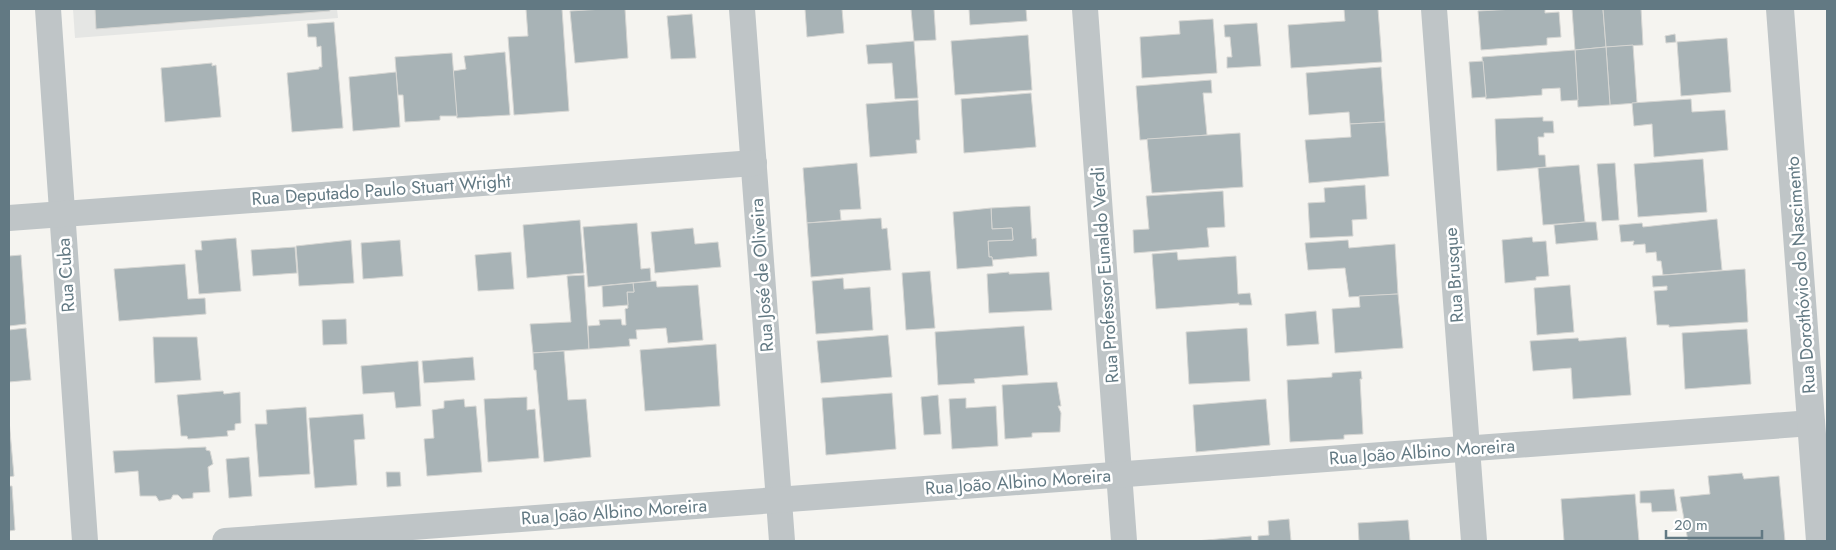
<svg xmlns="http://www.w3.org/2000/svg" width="1836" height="550" font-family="Jost,sans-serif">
<rect width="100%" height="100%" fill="#f5f4f0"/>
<path fill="#e5e6e4" d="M73 9H337L338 18 75 38Z"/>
<g fill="#a8b3b6" stroke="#d6d6d3">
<path d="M95 9H330V11L96 29Z"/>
<path d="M526 9H562L569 111 514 115 508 37 528 36Z"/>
<path d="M604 9H625L628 58 575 63 570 11Z"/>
<path d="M805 9H842L844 33 807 37Z"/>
<path d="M911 9H934L936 40 914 41Z"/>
<path d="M969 9H1026L1027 21 970 25Z"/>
<path d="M1344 9H1378L1382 62 1291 68 1288 25 1345 21Z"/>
<path d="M1515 9H1545V13L1559 12 1561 37 1547 38V45L1481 50 1478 11Z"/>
<path d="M1572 9H1603L1606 47 1575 50Z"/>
<path d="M1603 9H1641L1643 45 1606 47Z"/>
<path d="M692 14 696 58 671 59 667 16Z"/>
<path d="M1213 19 1217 73 1142 78 1140 37 1180 34 1179 21Z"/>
<path d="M334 22 343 128 292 132 287 73 319 69V67H322L321 46 317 47 316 37H308L307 24Z"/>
<path d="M1257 23 1261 66 1227 68V57H1232L1230 37H1225L1224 25Z"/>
<path d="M1675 34 1676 42 1666 43 1665 36Z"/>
<path d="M1028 35 1032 90 955 95 951 41Z"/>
<path d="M1727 38 1731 92 1681 96 1677 42Z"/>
<path d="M914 41 918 98 895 99 892 63 868 64 866 45Z"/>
<path d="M1633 45 1637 103 1610 105 1606 47Z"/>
<path d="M1606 47 1610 105 1578 107 1575 50Z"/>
<path d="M1575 50 1578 100 1561 101 1560 88 1542 89V95L1486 99 1482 57Z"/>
<path d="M505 52 510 115 457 118 453 71 466 69 464 56Z"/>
<path d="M452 53 457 116H440V120L405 122 403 95H398L395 57Z"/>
<path d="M1483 61 1486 97 1472 98 1469 62Z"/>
<path d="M212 63V66L216 65 221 117 165 122 161 68Z"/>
<path d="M1381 67 1385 122 1350 124 1349 112 1309 115 1306 73Z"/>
<path d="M396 72 400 127 353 131 349 77Z"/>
<path d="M1211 80 1212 93H1203L1207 135 1140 140 1136 86Z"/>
<path d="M1031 93 1036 147 964 153 961 99Z"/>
<path d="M1691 99 1692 112 1725 110 1728 150 1654 157 1652 124 1634 126 1632 103Z"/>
<path d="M918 100 920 140H916L917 153 870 157 866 104Z"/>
<path d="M1543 117V121H1553L1554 133H1544V137H1538L1539 155H1545L1546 167 1497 171 1495 119Z"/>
<path d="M1385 122 1389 176 1309 183 1305 140 1351 137 1350 124Z"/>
<path d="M1240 133 1243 187 1152 193 1147 139Z"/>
<path d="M1703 159 1707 212 1638 217 1634 164Z"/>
<path d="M857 163 861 209 840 210 841 220 807 223 803 168Z"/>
<path d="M1615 163 1619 220 1602 221 1597 164Z"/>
<path d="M1579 165 1585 222 1543 225 1538 168Z"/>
<path d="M1365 185 1367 219 1352 220 1353 236 1310 238 1308 203 1325 202 1324 188Z"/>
<path d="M1223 191 1225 227 1207 228 1209 247 1134 253 1133 230 1149 229 1146 196Z"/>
<path d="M1030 206 1032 239 1036 238 1037 256 992 260V257H989L988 241 1013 240 1012 228 992 229 991 208Z"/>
<path d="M991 208 992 229 1012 228 1013 240 988 241 989 257H992L993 266 957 269 953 212Z"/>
<path d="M881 218 882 229 887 228 891 270 811 277 807 223Z"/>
<path d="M1717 219 1722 270 1663 275 1661 261H1657L1656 252 1646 253 1645 244 1633 245 1634 241 1621 242 1619 225 1642 223 1643 227Z"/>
<path d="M580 220 584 273 527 278 523 225Z"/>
<path d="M1585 222H1596L1598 240 1556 244 1554 225Z"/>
<path d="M637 223 641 269 650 268 651 281 588 287 583 227Z"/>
<path d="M693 228 695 244 718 242 721 267 655 273 651 232Z"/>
<path d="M1532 237 1533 242 1546 241 1549 276 1536 277V280L1505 283 1502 240Z"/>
<path d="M236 238 241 291 199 294 195 250H202L201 241Z"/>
<path d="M351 240 354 283 299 286 296 246Z"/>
<path d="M400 240 403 276 363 279 361 243Z"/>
<path d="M1348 240 1349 248 1395 244 1398 294 1349 297 1345 268 1308 270 1305 243Z"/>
<path d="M295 247 297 273 253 276 251 250Z"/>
<path d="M511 252 514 289 478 291 475 255Z"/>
<path d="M1177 252 1178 260 1236 256 1238 294 1250 293 1252 305H1239V303L1156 309 1152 254Z"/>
<path d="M21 255 26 324 9 326V256Z"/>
<path d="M185 264 188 299 205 298 206 314 119 321 114 269Z"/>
<path d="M1745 269 1748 322 1669 327V325H1657L1654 291 1667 290V286L1653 287 1652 276Z"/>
<path d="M930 271 935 328 906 330 902 273Z"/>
<path d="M1009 272V274L1049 272 1052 310 989 313 987 274Z"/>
<path d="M584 275 589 349 533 353 530 324 571 322 567 276Z"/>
<path d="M843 278 844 289 870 287 873 330 816 334 812 281Z"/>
<path d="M656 281 657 287 698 285 703 340 668 343 666 328 636 330 637 339H629L630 346 589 349 588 326 600 325 599 320 621 319 622 325H626L625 309 628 308 627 292H634L633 283Z"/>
<path d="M633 283 634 292H627L628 305 603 307 602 286Z"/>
<path d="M1570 285 1574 332 1537 335 1534 288Z"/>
<path d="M1398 294 1403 348 1335 353 1332 309 1360 307 1359 296Z"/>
<path d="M1316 311 1319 344 1287 346 1285 314Z"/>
<path d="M346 319 347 344 323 345 322 320Z"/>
<path d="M1024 326 1028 375 974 379 975 383 938 385 935 332Z"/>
<path d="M26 328 31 380 9 382V330Z"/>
<path d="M1247 328 1250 381 1189 384 1186 332Z"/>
<path d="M1747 329 1751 384 1685 389 1682 333Z"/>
<path d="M888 335 892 377 821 383 817 341Z"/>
<path d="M153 337H197L201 380 155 383Z"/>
<path d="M1626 337 1631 395 1573 399 1571 368 1533 371 1530 341 1578 338 1579 341Z"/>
<path d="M716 344 720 406 645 411 640 350Z"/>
<path d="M564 351 568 400 586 399 591 457 544 462 536 370H534L533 353Z"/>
<path d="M473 357 475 380 424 383 422 361Z"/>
<path d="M418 361 421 406 396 408 394 392 363 394 361 366Z"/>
<path d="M1361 371 1362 379H1360L1363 434 1344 435V439L1290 442 1287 380 1332 377V373Z"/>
<path d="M1057 382 1061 406H1058L1061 413 1060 432 1032 433V437L1005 439 1002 385Z"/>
<path d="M223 391 224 394 240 392 241 423 235 424V430L227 431 228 436 188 439 187 436H181L177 395Z"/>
<path d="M892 393 896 449 826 455 822 398Z"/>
<path d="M938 395 941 434 924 435 921 397Z"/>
<path d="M527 397V410L535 409 539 458 488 462 484 399Z"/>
<path d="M966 398V408L996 406 998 446 952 449 949 399Z"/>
<path d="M464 399 465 407 476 406 482 472 427 476 424 439 434 438 432 410 444 408V401Z"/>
<path d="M1266 399 1270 445 1196 452 1193 405Z"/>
<path d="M306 407 310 474 259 477 255 424H267L266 410Z"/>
<path d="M363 414 365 439 354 440 357 485 315 488 309 418Z"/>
<path d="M9 420 14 476 9 477Z"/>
<path d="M206 447V450L210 451 213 464 208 467 210 492 193 493V498L182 499 178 495H173L171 499 159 501 156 496H140L138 471 115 473 113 451Z"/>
<path d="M249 457 252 496 229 498 226 459Z"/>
<path d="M386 472H400L401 486 387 487Z"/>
<path d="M1742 473 1744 479 1779 476 1785 541H1688L1680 497 1710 494 1708 476Z"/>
<path d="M9 486H12L15 530 9 531Z"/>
<path d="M1674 489 1677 511 1652 512 1651 503H1640V491Z"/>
<path d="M1635 494 1639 541H1564L1561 499Z"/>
<path d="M1289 519 1291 541H1258V536L1269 535 1268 521Z"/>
<path d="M1408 520 1410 541H1359L1358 523Z"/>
<path d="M1251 536 1252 541H1196Z"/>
</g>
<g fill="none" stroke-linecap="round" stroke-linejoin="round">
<g stroke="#bfc5c7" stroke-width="26">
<path d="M48 9 85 541"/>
<path d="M742 9 782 541"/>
<path d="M1085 9 1124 541"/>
<path d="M1434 9 1474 541"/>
<path d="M9 218 754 163"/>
<path d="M225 541 1812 423"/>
</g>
<path stroke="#bfc5c7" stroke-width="28" d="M1780 9 1820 541"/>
</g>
<g text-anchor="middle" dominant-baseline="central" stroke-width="5" stroke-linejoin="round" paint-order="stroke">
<g font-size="18" fill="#627983" stroke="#fff">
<text transform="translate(381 190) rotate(-4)">Rua Deputado Paulo Stuart Wright</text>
<text transform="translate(66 275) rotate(-94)">Rua Cuba</text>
<text transform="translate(762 275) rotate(-94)">Rua José de Oliveira</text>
<text transform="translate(1105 275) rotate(-94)">Rua Professor Eunaldo Verdi</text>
<text transform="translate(1454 275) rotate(-94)">Rua Brusque</text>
<text transform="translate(1801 275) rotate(-94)">Rua Dorothóvio do Nascimento</text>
<text transform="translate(1422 452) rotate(-4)">Rua João Albino Moreira</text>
<text transform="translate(1018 482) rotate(-4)">Rua João Albino Moreira</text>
<text transform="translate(614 512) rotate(-4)">Rua João Albino Moreira</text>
</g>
</g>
<rect width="1836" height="550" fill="none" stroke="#627983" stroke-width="20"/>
<path d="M1666 530v8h96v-8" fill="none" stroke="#627983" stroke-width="2.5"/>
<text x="1674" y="530" font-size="15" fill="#627983" stroke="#ffffff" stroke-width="4" paint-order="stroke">20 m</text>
</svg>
